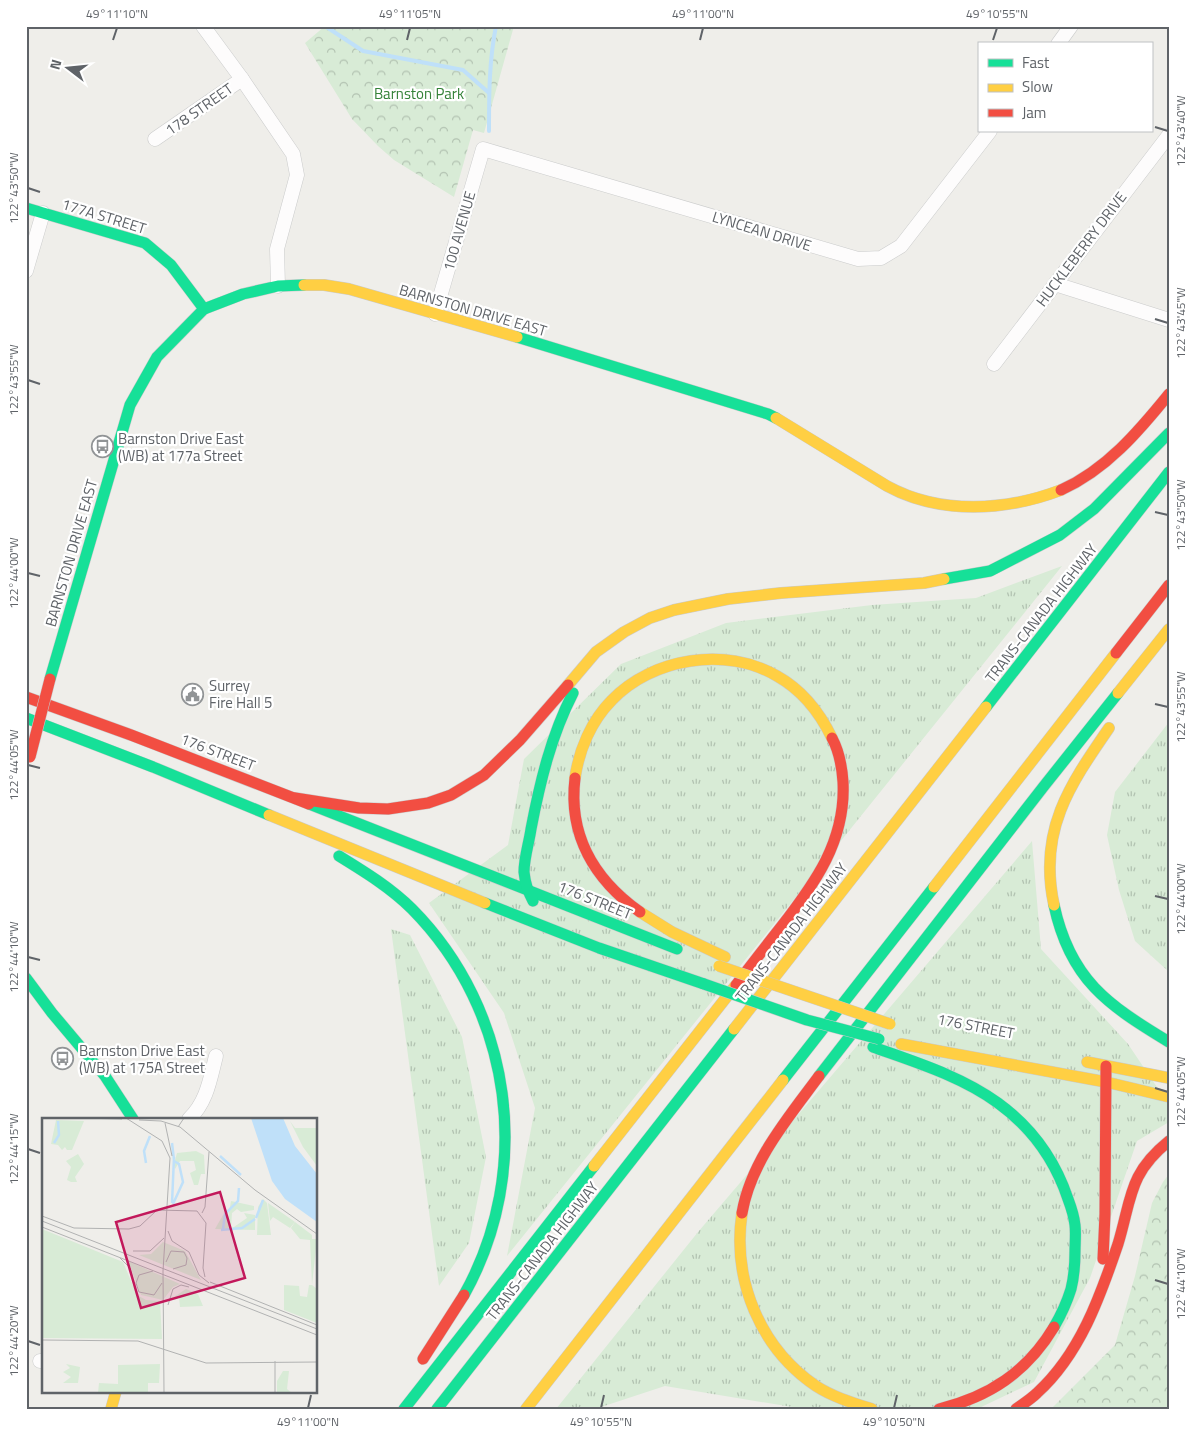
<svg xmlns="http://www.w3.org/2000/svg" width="1195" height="1435" font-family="'Titillium Web',sans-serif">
<defs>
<pattern id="grass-tufts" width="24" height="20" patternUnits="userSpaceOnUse" patternTransform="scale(1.25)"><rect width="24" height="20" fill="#d8ebd6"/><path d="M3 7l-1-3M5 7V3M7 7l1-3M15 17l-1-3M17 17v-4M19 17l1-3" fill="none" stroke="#b2c2b1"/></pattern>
<pattern id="park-crowns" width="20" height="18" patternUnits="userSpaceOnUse" patternTransform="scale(1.25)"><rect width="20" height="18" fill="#d8ebd6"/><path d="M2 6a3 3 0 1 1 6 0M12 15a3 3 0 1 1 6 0" fill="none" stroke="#b2c2b1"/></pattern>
</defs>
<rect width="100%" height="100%" fill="#efeeea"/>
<g fill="url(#grass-tufts)">
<path d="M1062 566 507 1256 535 1108 504 1013 429 903 508 845 524 759 621 664 726 623 872 605 976 598Z"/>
<path d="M1169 722V972L1135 941 1119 890 1107 835 1115 792Z"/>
<path d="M1032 841 1041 949 1128 1044 1169 1105V1122L1137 1141 1090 1278 1034 1382 977 1409H804L665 1386 595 1409H556L698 1232Z"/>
<path d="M391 929 410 935 462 1037 486 1157 469 1243 439 1286Z"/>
</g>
<g fill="url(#park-crowns)">
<path d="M325 26H514L484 133 473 130 454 197 394 160 378 146 352 119 305 43Z"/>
<path d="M1169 1174V1409H1051L1115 1345 1135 1276 1152 1203 1163 1182Z"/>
</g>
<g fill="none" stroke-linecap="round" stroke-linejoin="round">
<g stroke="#bfe0f9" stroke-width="4">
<path d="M325 26 363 51 463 70 489 93"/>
<path d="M489 131C489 95 489 61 496 26"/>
</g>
<defs>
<g id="street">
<path d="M203 26 242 79 293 154 297 175 277 249 278 286"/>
<path d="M1058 44 1071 26"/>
<path d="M155 139 242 79"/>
<path d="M26 271 43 213"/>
<path d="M1055 284 1169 320"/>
<path d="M435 314 483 149 858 259 881 258 901 246 990 131"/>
<path d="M994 364 1169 135"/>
<path d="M189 1119C207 1102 210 1079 216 1056"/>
<path d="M40 1361H44"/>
</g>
<g id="fast">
<path d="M26 208 145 243 171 265 204 309"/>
<path d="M517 337 768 414 776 418"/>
<path d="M944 579 990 571 1060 535 1094 509 1169 433"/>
<path d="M50 679 130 405 157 357 204 309 243 294 278 286 304 285"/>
<path d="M986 707 1169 472"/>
<path d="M26 718 153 767 269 815"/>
<path d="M309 804 677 949"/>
<path d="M339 856C365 872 391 888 412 909 513 1011 534 1170 464 1295"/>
<path d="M533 901C528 892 525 882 524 872 524 858 529 843 531 829 540 782 551 736 573 693"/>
<path d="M485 903 599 948 704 984"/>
<path d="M1054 905C1070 980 1108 1005 1169 1042"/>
<path d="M26 978 52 1013 105 1076 133 1119"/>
<path d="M873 1047C915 1062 961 1076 998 1103 1031 1127 1055 1160 1068 1199 1071 1207 1074 1216 1075 1225 1076 1233 1075 1243 1075 1251 1075 1264 1074 1277 1071 1289 1067 1302 1061 1315 1054 1327"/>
<path d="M819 1076 1044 786 1118 693"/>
<path d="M783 1080 934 887"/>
<path d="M404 1409 594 1166"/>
<path d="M437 1409 734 1029"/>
</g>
<g id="slow">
<path d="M304 285H324L349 289 517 337"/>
<path d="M776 418 887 486C940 515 1006 511 1061 490"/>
<path d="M568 685 596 652 624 632 650 618 674 610 728 599 781 593 924 583 944 579"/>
<path d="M1118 693 1169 629"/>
<path d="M575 778C579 750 591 721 612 700 652 658 726 646 777 676 802 690 820 713 832 738"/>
<path d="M269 815 485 903"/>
<path d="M934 887 1116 653"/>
<path d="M1054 905C1038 831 1069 786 1109 728"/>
<path d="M640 912 672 932 725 957"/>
<path d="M734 1029 986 707"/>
<path d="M901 1044 1106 1082 1169 1097"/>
<path d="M1087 1062 1169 1078"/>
<path d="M594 1166 736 985"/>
<path d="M742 1213C732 1280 760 1348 816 1386 833 1397 853 1403 872 1409"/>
<path d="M111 1409 116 1391"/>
<path d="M526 1409 783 1080"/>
</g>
<g id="jam">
<path d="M1061 490C1106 470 1139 431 1169 394"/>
<path d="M1116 653 1169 585"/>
<path d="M26 697 131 735 309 804"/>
<path d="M575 778C568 836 595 880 640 912"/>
<path d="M295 798 359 808 388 809 428 803 451 795 484 775 520 740 568 685"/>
<path d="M736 985C751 965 766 946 781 927 815 883 846 841 843 782 842 767 839 751 832 738"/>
<path d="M742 1213C751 1161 788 1118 819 1076"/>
<path d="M1103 1259 1105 1214 1106 1066"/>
<path d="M423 1359 464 1295"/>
<path d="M939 1409C989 1397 1027 1372 1054 1327"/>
<path d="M1016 1409C1023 1404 1031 1399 1037 1393 1080 1354 1100 1297 1118 1244 1132 1198 1128 1174 1169 1141"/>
</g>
</defs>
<use href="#street" stroke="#cbcccc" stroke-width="15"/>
<use href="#fast" stroke="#cacacb" stroke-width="12"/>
<use href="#slow" stroke="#cacacb" stroke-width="12"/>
<use href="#jam" stroke="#cacacb" stroke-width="12"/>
<use href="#street" stroke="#fdfcfc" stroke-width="14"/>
<use href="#fast" stroke="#16e098" stroke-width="11"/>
<use href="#slow" stroke="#ffcf43" stroke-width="11"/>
<use href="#jam" stroke="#f24e42" stroke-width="11"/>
<defs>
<path id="fast-bridge" d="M704 984 807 1020 879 1039"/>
<path id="slow-bridge" d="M719 966 890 1024"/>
<path id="jam-bridge" d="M30 757 50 679"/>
</defs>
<use href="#fast-bridge" stroke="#cacacb" stroke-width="12" stroke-linecap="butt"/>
<use href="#slow-bridge" stroke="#cacacb" stroke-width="12" stroke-linecap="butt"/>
<use href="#jam-bridge" stroke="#cacacb" stroke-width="12" stroke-linecap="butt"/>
<use href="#fast-bridge" stroke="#16e098" stroke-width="11"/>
<use href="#slow-bridge" stroke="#ffcf43" stroke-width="11"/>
<use href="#jam-bridge" stroke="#f24e42" stroke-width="11"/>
</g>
<path fill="none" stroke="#5f6368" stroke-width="2" d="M113 40 117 28M407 40 410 28M700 40 703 28M993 40 997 28M1155 127 1168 131M28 188 40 192M1155 319 1168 323M28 380 40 384M1155 512 1168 515M28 573 40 576M1155 704 1168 707M28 765 40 768M1155 896 1168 899M28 957 40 960M1155 1088 1168 1092M28 1149 40 1153M1155 1280 1168 1284M28 1341 40 1345M308 1408 311 1395M601 1408 604 1395M894 1408 897 1395"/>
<defs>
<symbol id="bus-ring" viewBox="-11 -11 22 22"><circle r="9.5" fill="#fff" stroke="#919496" stroke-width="1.5"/><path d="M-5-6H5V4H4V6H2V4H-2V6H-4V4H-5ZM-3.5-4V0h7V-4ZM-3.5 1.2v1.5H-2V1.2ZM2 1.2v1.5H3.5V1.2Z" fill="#919496"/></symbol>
<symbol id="civic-ring" viewBox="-11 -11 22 22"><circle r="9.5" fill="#fff" stroke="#919496" stroke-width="1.5"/><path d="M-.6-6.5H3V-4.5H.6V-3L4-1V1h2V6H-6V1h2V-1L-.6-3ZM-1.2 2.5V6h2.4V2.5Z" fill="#919496"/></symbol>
</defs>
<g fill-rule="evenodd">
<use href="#bus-ring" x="90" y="434" width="25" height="25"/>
<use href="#civic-ring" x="180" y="682" width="25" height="25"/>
<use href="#bus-ring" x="50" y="1046" width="25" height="25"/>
</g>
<g text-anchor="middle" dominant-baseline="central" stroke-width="4.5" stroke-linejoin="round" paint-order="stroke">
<g font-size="15" fill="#348238" stroke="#fff">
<text x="419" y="93">Barnston Park</text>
</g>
<g font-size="15" fill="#5f6368" stroke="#fff">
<text transform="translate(199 109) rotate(-35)">178 STREET</text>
<text transform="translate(104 216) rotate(17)">177A STREET</text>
<text transform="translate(459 231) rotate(-74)">100 AVENUE</text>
<text transform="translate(762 231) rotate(17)">LYNCEAN DRIVE</text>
<text transform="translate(1081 249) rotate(-53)">HUCKLEBERRY DRIVE</text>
<text transform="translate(473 310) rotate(16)">BARNSTON DRIVE EAST</text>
<text transform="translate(71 553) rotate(-74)">BARNSTON DRIVE EAST</text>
<text transform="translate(1041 613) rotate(-52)">TRANS-CANADA HIGHWAY</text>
<text transform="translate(218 752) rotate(21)">176 STREET</text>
<text transform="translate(595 900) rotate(22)">176 STREET</text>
<text transform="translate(791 932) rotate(-52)">TRANS-CANADA HIGHWAY</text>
<text transform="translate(976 1026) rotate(11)">176 STREET</text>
<text transform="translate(542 1251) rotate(-52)">TRANS-CANADA HIGHWAY</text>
</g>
<g font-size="15" fill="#5f6368" stroke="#fff" text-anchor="start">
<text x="118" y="438">Barnston Drive East<tspan x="118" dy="17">(WB) at 177a Street</tspan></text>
<text x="209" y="685">Surrey<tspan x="209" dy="17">Fire Hall 5</tspan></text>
<text x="79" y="1050">Barnston Drive East<tspan x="79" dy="17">(WB) at 175A Street</tspan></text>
</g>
</g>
<g transform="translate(42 1118)">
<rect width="275" height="275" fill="#efeeea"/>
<path d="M248 3 253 10H275V48L261 29ZM226 85 253 104 248 110 231 99 228 103ZM121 124 143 133 159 162 97 137 109 136ZM86 143 138 166 131 169 121 182 99 177ZM144 171 156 176 161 188 138 189 137 179H132Z" fill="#d8ebd6"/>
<path d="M14 2 42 3 30 32H25L23 29 20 32 16 27 9 26ZM154 33 162 37 163 56H159L156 67H152L148 55 154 52 152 43H138L133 51 132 46 135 35ZM36 36 42 46 33 59 35 64H29L25 62 29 49 24 43ZM221 81 225 85 229 117H215L216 89ZM253 104 270 117V121H275L270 167 275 171V205L242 192V167L257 168 258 178 265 179 267 167H270L268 122 258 121 249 110ZM24 246 38 249 36 265H21L29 259 21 254 28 250ZM118 246 117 265H106V275H56L57 265 76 266V247ZM241 253H247L245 271 250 275H235V263Z" fill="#d8ebd6"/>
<path d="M189 83 212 88V92L199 94 195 91 190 95 189 111 205 100 202 95 213 97V112L173 111 181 97 186 100ZM0 111 81 144 95 177 104 182 118 183 120 221 0 220Z" fill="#d8ebd6"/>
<path d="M209 0H241L253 28 275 56V104L243 81 230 63Z" fill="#bfe0f9"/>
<path fill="none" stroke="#bfe0f9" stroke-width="2.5" d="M12 25 17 17 16 3M130 25 132 42M178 38 199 57M104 45 102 33 108 18M130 85 132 39M131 86 141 64 137 46 132 43M214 100 221 82M181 111 183 96 196 83 197 70M179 112 200 110 213 101"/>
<path fill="none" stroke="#b1b2b2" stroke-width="1" d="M35 0 80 1M84 0 120 23 128 40 121 153 122 275M97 2 119 3 138 9 213 72 275 116M123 5 130 38M136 9 142 0H208M160 95 163 89 167 34M0 98 32 110 87 111 98 108 115 92 155 93 164 105 161 150 163 159M0 103 275 211M0 109 275 217M126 113 130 123 147 134 157 157 167 165M91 133H108L122 120M78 140 88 150 92 167M124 144 129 133 142 134 145 140 144 147 131 151M111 153 97 157 94 165 97 174 112 177 120 165M168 164 275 207M126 187 131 171 139 167 147 169M0 222 96 223 164 245 275 244M233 243V275"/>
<path fill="#c2185b" fill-opacity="0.15" stroke="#c2185b" stroke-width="2.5" d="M178 74 203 160 99 190 74 104Z"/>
<rect width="275" height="275" fill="none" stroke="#5f6368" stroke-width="2.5"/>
</g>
<rect width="1195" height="1435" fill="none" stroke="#ffffff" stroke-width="55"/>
<rect x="978" y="42" width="175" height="90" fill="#ffffff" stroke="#bfc1c3"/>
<rect x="988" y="59" width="25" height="8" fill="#16e098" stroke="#bfc1c3"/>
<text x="1022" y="68" font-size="15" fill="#5f6368">Fast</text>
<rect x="988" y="84" width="25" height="8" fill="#ffcf43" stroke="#bfc1c3"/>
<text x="1022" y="92" font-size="15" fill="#5f6368">Slow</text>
<rect x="988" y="109" width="25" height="8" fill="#f24e42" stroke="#bfc1c3"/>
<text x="1022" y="118" font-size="15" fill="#5f6368">Jam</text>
<g transform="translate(68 68) rotate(286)" stroke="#ffffff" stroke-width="4" paint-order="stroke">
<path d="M0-4L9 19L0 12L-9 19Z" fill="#5f6368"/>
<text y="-8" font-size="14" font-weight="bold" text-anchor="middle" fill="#5f6368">N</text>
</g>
<rect x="28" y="28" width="1140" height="1380" fill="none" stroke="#5f6368" stroke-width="2"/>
<g font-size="12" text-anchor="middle" fill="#5f6368">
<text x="117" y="18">49°11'10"N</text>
<text x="410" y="18">49°11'05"N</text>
<text x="703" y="18">49°11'00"N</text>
<text x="997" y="18">49°10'55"N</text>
<text transform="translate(1181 131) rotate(-90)" y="4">122°43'40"W</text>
<text transform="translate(14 188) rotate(-90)" y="4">122°43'50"W</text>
<text transform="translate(1181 323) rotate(-90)" y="4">122°43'45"W</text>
<text transform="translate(14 380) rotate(-90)" y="4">122°43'55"W</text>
<text transform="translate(1181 515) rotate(-90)" y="4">122°43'50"W</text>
<text transform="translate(14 573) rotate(-90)" y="4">122°44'00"W</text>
<text transform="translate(1181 707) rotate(-90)" y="4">122°43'55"W</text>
<text transform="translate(14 765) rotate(-90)" y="4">122°44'05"W</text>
<text transform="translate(1181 899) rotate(-90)" y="4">122°44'00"W</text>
<text transform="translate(14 957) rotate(-90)" y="4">122°44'10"W</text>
<text transform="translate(1181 1092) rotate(-90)" y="4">122°44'05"W</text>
<text transform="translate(14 1149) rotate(-90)" y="4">122°44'15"W</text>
<text transform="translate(1181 1284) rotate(-90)" y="4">122°44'10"W</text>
<text transform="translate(14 1341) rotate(-90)" y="4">122°44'20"W</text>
<text x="308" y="1426">49°11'00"N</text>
<text x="601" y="1426">49°10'55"N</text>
<text x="894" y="1426">49°10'50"N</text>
</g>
</svg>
